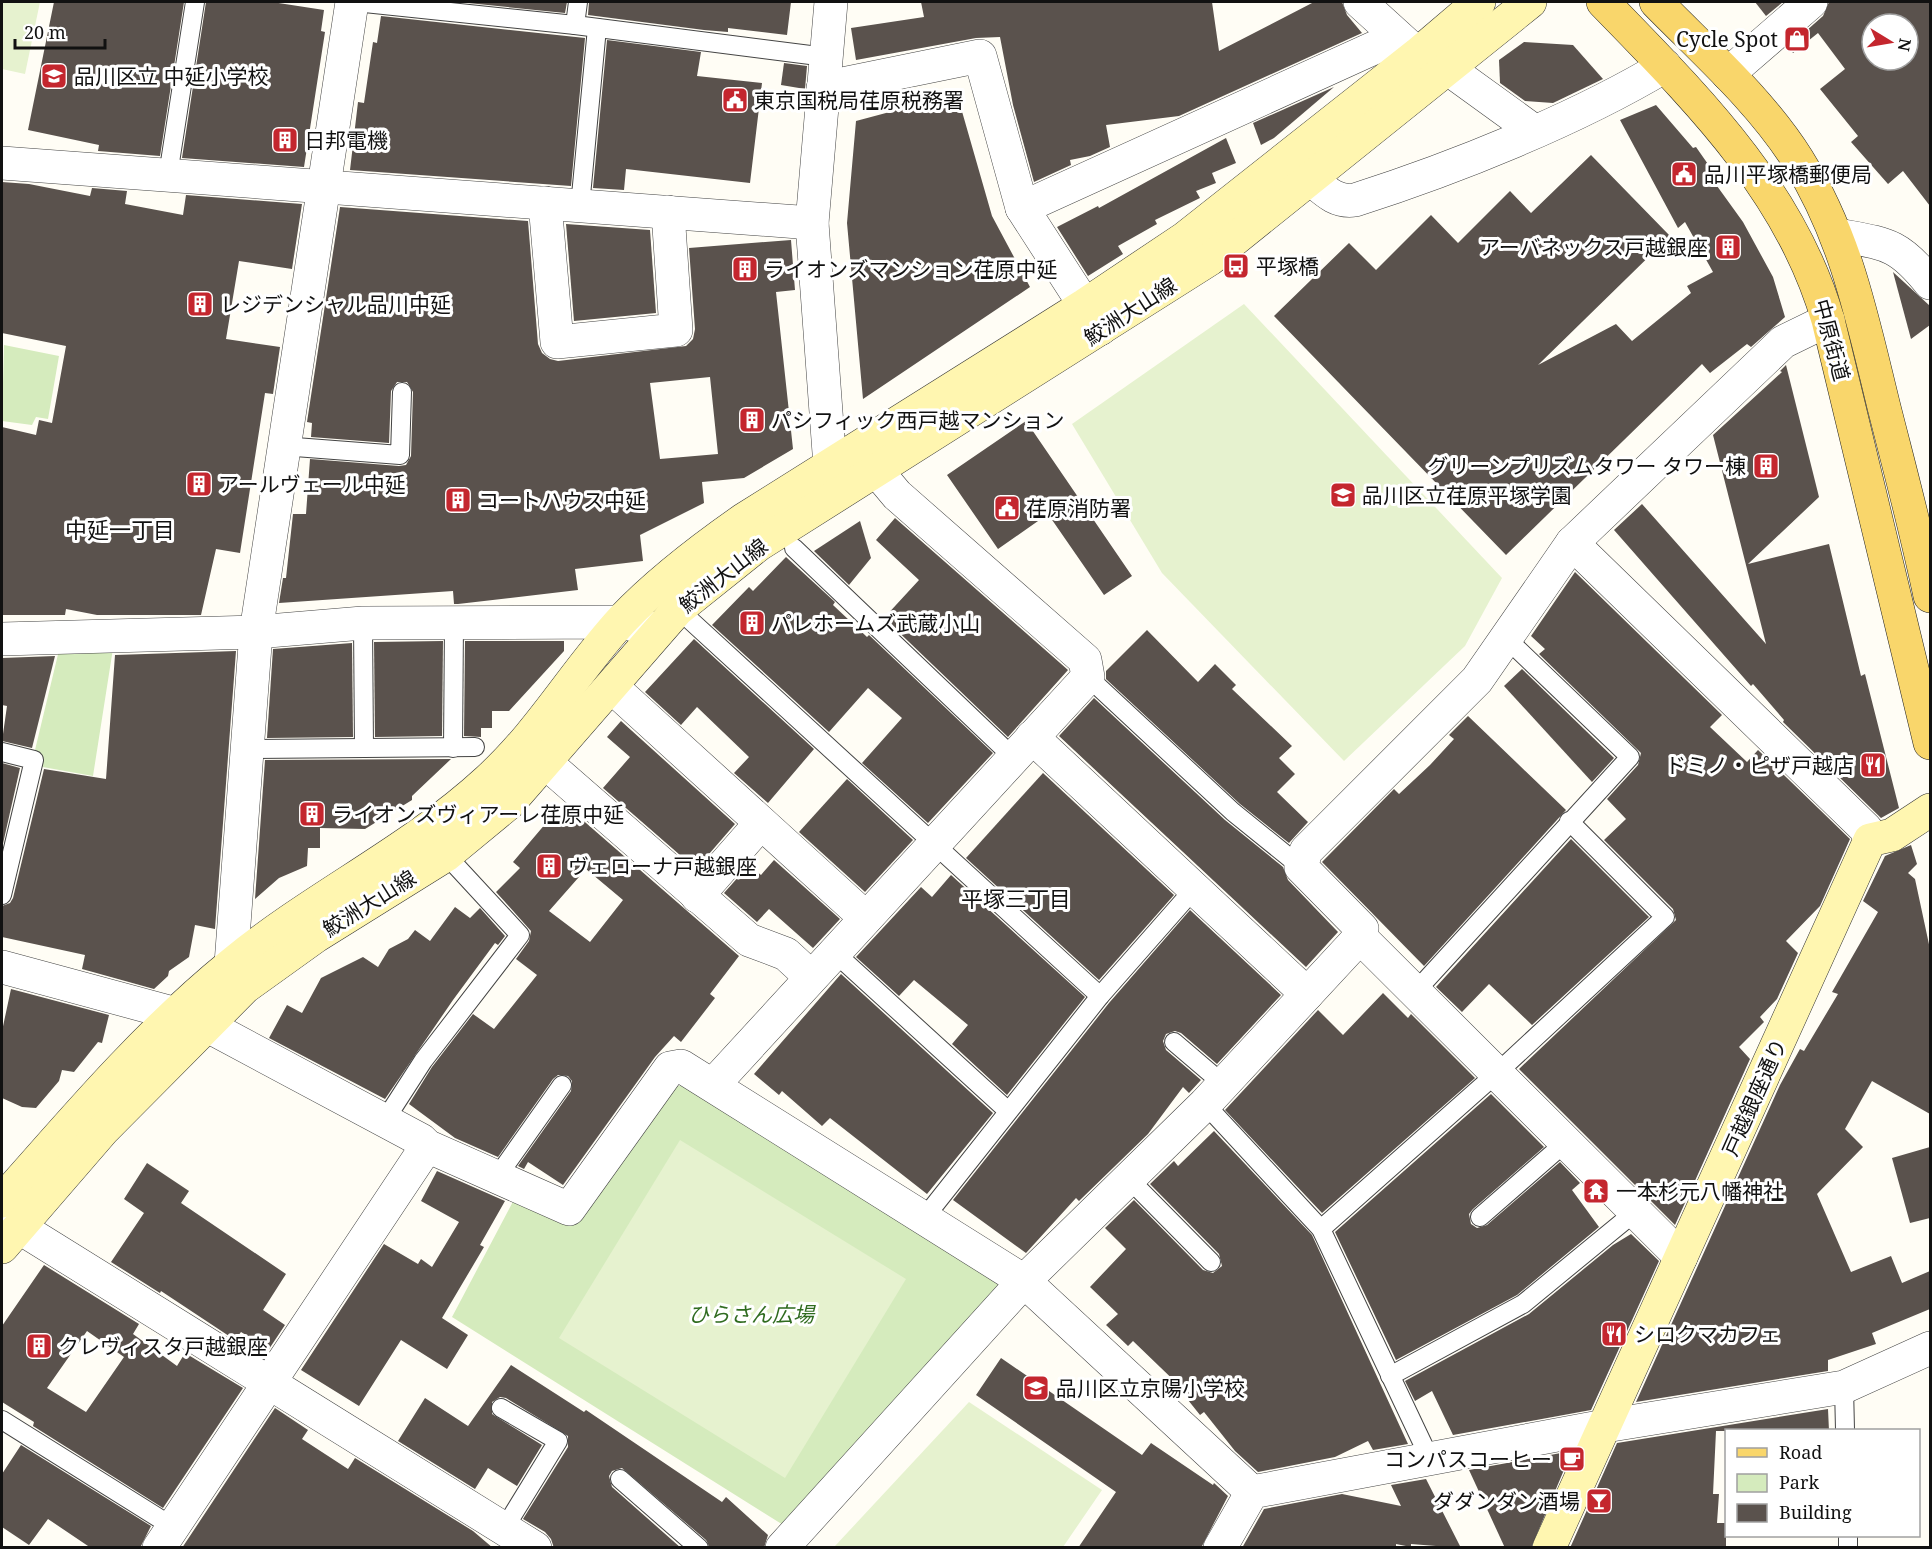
<svg xmlns="http://www.w3.org/2000/svg" width="1932" height="1549" font-family="'Noto Serif','Noto Sans JP',serif">
<rect width="100%" height="100%" fill="#fffdf5"/>
<g fill="#d5ebbd">
<path d="M4 345 59 356 48 419 36 417 32 425 2 421Z"/>
<path d="M114 642 93 776 37 766 39 756 35 750 60 646Z"/>
<path d="M687 1085 1004 1281 788 1528 452 1317 517 1194 575 1219 668 1087Z"/>
</g>
<g fill="#e6f2cf">
<path d="M2 2H40L25 74 2 69Z"/>
<path d="M1244 304 1502 578 1465 646 1344 761 1162 573 1072 424Z"/>
<path d="M680 1140 906 1279 785 1478 559 1338Z"/>
<path d="M969 1402 1102 1490 1063 1547 835 1546Z"/>
</g>
<g fill="#5a524d" fill-rule="evenodd">
<path d="M54 2H184L160 156 98 151 99 145 28 130Z"/>
<path d="M206 2H272L324 10 321 31 325 32 304 167 182 158Z"/>
<path d="M458 2H567L565 13Z"/>
<path d="M589 2H791L787 35 728 28V32L704 30 588 15Z"/>
<path d="M921 2H1212L1219 51 1314 2H1342L1347 15 1362 33 1179 116 1106 125 1110 147 1090 156 1070 160 1071 165 1034 182 1013 105 1000 37 976 38 856 60 851 28 924 17Z"/>
<path d="M1755 2H1783L1766 16Z"/>
<path d="M1829 2H1930V206L1903 171 1888 184 1851 142 1858 136 1820 89 1845 69 1818 33 1793 53 1789 46 1823 16ZM1872 24H1908V60H1872Z"/>
<path d="M381 16 585 38 571 186 350 170 358 102 364 103 373 42 377 43Z"/>
<path d="M607 40 701 52 697 76 762 83 750 183 626 169 624 190 593 188Z"/>
<path d="M1524 42 1573 45 1603 79 1553 103 1525 101 1500 83 1499 60Z"/>
<path d="M784 63 807 66 805 89 781 85Z"/>
<path d="M1334 87 1274 138 1261 145 1253 123Z"/>
<path d="M957 94 992 216 1030 287 863 399 847 223 856 121Z"/>
<path d="M1656 105 1693 148 1696 147 1717 177 1712 179 1743 222 1773 277 1785 317 1751 347 1747 344 1710 373 1702 364 1506 555 1274 316 1349 243 1376 270 1431 215 1458 243 1510 191 1531 213 1591 155 1670 236 1538 365 1616 324 1632 341 1691 293 1687 286 1713 272 1685 222 1678 228 1620 120Z"/>
<path d="M1226 138 1236 163 1212 173 1216 183 1196 191 1200 198 1155 220 1157 224 1118 246 1123 254 1088 276 1057 227 1098 206 1099 208Z"/>
<path d="M2 182 29 184 90 196 92 188 127 191 125 204 183 215 186 195 302 204 292 269 239 261 226 339 280 347 273 394 265 393 240 553 216 549 201 615H97L66 609 65 615H2V427L36 435 39 420 52 423 66 346 2 333Z"/>
<path d="M340 207 528 221 538 344 542 353 550 359 558 361 686 346 693 339 695 329 689 248 791 240 795 290 776 292 793 449 744 478 702 482 704 503 640 535 643 561 575 569 578 590 458 604H454L453 591 279 603 283 578H286L293 514H306L310 459 399 466 406 465 411 456 413 392 407 382H397L391 391 389 443 311 437 312 423 307 422ZM710 377 718 454 660 459 650 383Z"/>
<path d="M566 224 650 230 656 313 574 321Z"/>
<path d="M1893 272 1930 306V325L1911 339Z"/>
<path d="M1786 365 1819 497 1748 564 1829 544 1861 676 1865 674 1899 808 1881 818 1783 722 1784 720 1753 684 1751 686 1614 530 1642 504 1766 644 1713 435 1782 372 1780 371Z"/>
<path d="M1026 421 1132 576 1104 595 1048 514 998 549 947 475Z"/>
<path d="M895 518 1068 670 1008 737 884 618 919 580 876 540Z"/>
<path d="M860 521 871 558 849 585 814 551Z"/>
<path d="M786 557 835 602 833 605 867 637 869 635 993 753 928 823 862 763 902 718 868 688 829 732 712 625 749 587 753 591Z"/>
<path d="M1575 572 1722 715 1710 727 1747 762 1758 750 1850 839 1820 906 1786 941 1798 953 1777 999 1760 1017 1764 1022 1739 1047 1750 1059 1675 1225 1519 1069 1676 920 1673 909 1604 840 1626 819 1607 799 1638 765 1641 753 1539 654 1545 649 1531 636Z"/>
<path d="M1147 630 1198 682 1215 664 1236 685 1232 689 1292 746 1279 758 1295 774 1277 792 1308 822 1289 843 1240 804 1106 679V671Z"/>
<path d="M694 639 814 749 768 803 734 773 749 757 697 707 681 725 645 692Z"/>
<path d="M443 641 442 736 375 737 374 642Z"/>
<path d="M465 641H564V651L509 711H492V728H481V737L464 736Z"/>
<path d="M352 643 353 737 267 738 273 649Z"/>
<path d="M236 651 215 929 195 925 189 957 169 971 168 976 154 989 82 969 85 955 2 937V906L10 903 13 898 44 769 106 779 115 655Z"/>
<path d="M55 656 32 748 2 741 7 706 2 705V658Z"/>
<path d="M1522 669 1614 758 1592 782 1504 686Z"/>
<path d="M1094 698 1225 820 1283 867 1288 880 1338 932 1306 967 1059 736Z"/>
<path d="M1468 716 1566 810 1424 966 1322 862 1394 789 1399 794 1430 765 1454 739 1449 735Z"/>
<path d="M621 721 735 824 696 869 603 788 630 757 607 737Z"/>
<path d="M451 759 412 796V800L365 829 320 828V848H308L307 866 279 878 255 899 265 760Z"/>
<path d="M2 763 20 768 2 848Z"/>
<path d="M1043 773 1174 895 1099 980 966 858Z"/>
<path d="M847 779 913 840 865 892 799 832Z"/>
<path d="M563 803 739 956 710 994 715 998 681 1042 674 1036 655 1057 563 1185 528 1162 524 1169 518 1166 571 1091 572 1081 568 1076 558 1075 553 1079 498 1157 455 1138 409 1104 432 1067 473 1014 494 1029 537 975 516 959 529 941 531 931 496 892 520 868 513 862ZM586 869 623 900 590 942 549 911Z"/>
<path d="M1571 839 1649 917 1532 1025 1489 984 1462 1012 1436 987Z"/>
<path d="M1911 845 1917 864 1908 873 1915 879 1930 949V1114L1872 1081 1845 1129 1863 1147 1817 1194 1851 1272 1891 1256 1902 1283 1930 1271V1309L1872 1333 1876 1344 1828 1360V1371L1636 1402 1780 1085 1800 1049 1804 1051 1838 994 1832 992 1878 912 1863 901 1885 856Z"/>
<path d="M774 860 840 919 813 948 769 909 757 922 724 893 749 865 761 875Z"/>
<path d="M951 875 1085 997 1007 1095 952 1044 968 1025 914 980 899 996 856 957 921 887 932 897Z"/>
<path d="M455 907 470 918 480 908 505 936 498 945 495 943 453 1000 385 1099 269 1038 287 1005 302 1013 321 978 363 957 378 967 389 949 408 939 415 930 430 941Z"/>
<path d="M1190 910 1281 995 1217 1064 1181 1033 1175 1031 1166 1034 1163 1041 1166 1050 1201 1080 1189 1093 1183 1087 1148 1134 1079 1201 1076 1198 1026 1253 953 1200 1109 1003Z"/>
<path d="M841 974 993 1113 927 1194 830 1118 822 1126 782 1091 779 1095 754 1074Z"/>
<path d="M11 989 109 1015 102 1043 98 1042 74 1072 62 1070 59 1081 36 1108 22 1107 2 1098V1031Z"/>
<path d="M1383 993 1408 1018 1411 1014 1475 1078 1322 1213 1225 1110 1318 1010 1343 1035Z"/>
<path d="M1491 1094 1544 1147 1473 1209 1469 1214 1471 1224 1477 1228 1487 1225 1560 1162 1580 1183 1572 1190 1599 1227 1517 1295 1396 1360 1335 1232Z"/>
<path d="M1214 1131 1312 1235 1408 1444 1373 1450 1368 1441 1335 1457 1258 1472 1235 1451 1204 1412 1200 1415 1184 1395 1187 1393 1133 1341 1128 1346 1106 1325 1118 1314 1090 1287 1126 1249 1105 1228 1134 1200 1203 1270 1213 1273 1222 1266 1219 1254 1150 1184 1174 1161 1178 1166Z"/>
<path d="M1930 1147V1218L1910 1223 1892 1158Z"/>
<path d="M147 1163 189 1191 181 1203 286 1274 263 1310 285 1325 269 1349 241 1332 235 1340 161 1291 160 1293 111 1262 144 1213 124 1199Z"/>
<path d="M437 1171 505 1201 480 1245 484 1247 442 1318 468 1335 447 1369 401 1340 359 1406 301 1370 384 1244 418 1264 421 1259 432 1267 459 1222 421 1201Z"/>
<path d="M1631 1234 1659 1261 1591 1410 1453 1435 1432 1391 1415 1401 1405 1381 1529 1314 1613 1245Z"/>
<path d="M44 1265 139 1324 133 1334 177 1366 185 1353 243 1388 163 1508 33 1426 34 1422 2 1402V1326ZM87 1331 124 1357 86 1412 47 1388Z"/>
<path d="M1001 1358 1142 1455 1151 1443 1213 1485 1214 1483 1228 1496 1201 1548H1078L1116 1492 976 1395Z"/>
<path d="M511 1365 584 1412 586 1410 722 1502 726 1497 768 1535 764 1548H710L706 1540 622 1468 612 1471 609 1476 612 1487 681 1548H554L551 1539 545 1532 523 1519 568 1447V1436L506 1398 500 1397 492 1402V1414L542 1445 517 1486 488 1468 475 1489 398 1441 425 1398 468 1426Z"/>
<path d="M275 1408 308 1430 302 1439 348 1469 355 1458 473 1531 493 1548H182Z"/>
<path d="M1828 1409 1829 1431H1716L1713 1494H1719L1717 1523H1726V1548H1570L1617 1443Z"/>
<path d="M21 1445 151 1526 140 1548H91L48 1519 29 1545 2 1527V1474Z"/>
<path d="M1572 1451 1531 1548H1505L1469 1470Z"/>
<path d="M1426 1479 1461 1548 1411 1544V1547L1396 1544V1548H1242L1264 1509 1342 1494 1401 1506 1391 1485Z"/>
</g>
<g fill="none" stroke-linecap="round" stroke-linejoin="round">
<defs>
<g id="lane">
<path d="M355 2 575 25 826 57"/>
<path d="M575 25 578 2"/>
<path d="M168 175 195 2"/>
<path d="M580 206 597 28"/>
<path d="M282 446 400 455 402 392"/>
<path d="M794 548 1014 758"/>
<path d="M678 609 1100 996"/>
<path d="M363 623 364 748"/>
<path d="M1088 677 1233 812 1301 867"/>
<path d="M453 748 454 623"/>
<path d="M248 749 475 747"/>
<path d="M2 752 34 760 2 895"/>
<path d="M834 952 1008 1111"/>
<path d="M1415 992 1630 757 1506 638"/>
<path d="M1174 1042 1222 1083"/>
<path d="M1205 1104 1321 1229 1429 1457"/>
<path d="M385 1120 423 1061 520 935 446 855"/>
<path d="M497 1177 562 1085"/>
<path d="M1128 1178 1211 1262"/>
<path d="M925 1217 1100 996 1194 889"/>
<path d="M1480 1217 1566 1142"/>
<path d="M1321 1229 1497 1073 1665 917 1569 821"/>
<path d="M1390 1376 1523 1304 1635 1212"/>
<path d="M1844 1387 1845 1430"/>
<path d="M501 1408 558 1441 504 1529"/>
<path d="M2 1420 173 1527"/>
<path d="M620 1479 699 1548"/>
<path d="M1848 1536V1548"/>
</g>
<g id="street">
<path d="M831 2 812 223 830 466 837 489"/>
<path d="M1360 2 1414 51"/>
<path d="M1447 68 1534 131"/>
<path d="M1728 74 1811 2"/>
<path d="M823 88 980 56 1022 208 1100 329"/>
<path d="M2 163 812 223"/>
<path d="M1311 179C1325 191 1336 203 1355 200 1455 168 1575 120 1665 66"/>
<path d="M545 203 557 342 676 330 668 212"/>
<path d="M1022 208 1398 37"/>
<path d="M1838 235C1886 244 1898 243 1930 283"/>
<path d="M1572 543 1866 829 1870 840"/>
<path d="M2 639 256 632 363 623 620 622 659 630"/>
<path d="M612 687 866 918"/>
<path d="M1032 737 1307 994"/>
<path d="M546 763 749 940 786 954 811 977"/>
<path d="M697 896 761 823"/>
<path d="M1360 937 1681 1257"/>
<path d="M231 964 256 632 352 2"/>
<path d="M2 967 176 1014 206 1025 421 1140 427 1146 569 1209 670 1068 681 1066 1024 1281 1252 1492"/>
<path d="M713 1085 1088 677 1085 660 897 495 876 470"/>
<path d="M17 1226 535 1548"/>
<path d="M159 1548 427 1146"/>
<path d="M782 1548 1024 1281 1205 1104 1360 937 1362 929 1301 867 1306 851 1477 680 1572 543 1783 342 1828 320"/>
<path d="M1220 1548 1252 1492 1605 1426 1844 1387 1930 1348"/>
</g>
<g id="secondary">
<path d="M2 1201C74 1119 147 1033 232 964 313 897 410 852 488 780 540 733 575 671 622 620 658 582 700 550 743 520L1085 305 1185 238 1418 54 1479 2"/>
<path d="M2 1247 104 1129 245 987 316 936 446 855 509 803 678 609 758 545 1210 259 1530 2"/>
<path d="M1549 1548 1870 840 1892 835 1930 810"/>
</g>
<g id="primary">
<path d="M1603 2C1694 96 1791 190 1828 320L1930 743"/>
<path d="M1656 2C1705 52 1760 100 1798 160 1847 239 1862 318 1884 407 1900 470 1917 533 1930 596"/>
</g>
</defs>
<use href="#lane" stroke="#444" stroke-width="20"/>
<use href="#street" stroke="#444" stroke-width="34"/>
<use href="#secondary" stroke="#333" stroke-width="34"/>
<use href="#primary" stroke="#222" stroke-width="34"/>
<use href="#lane" stroke="#fff" stroke-width="18"/>
<use href="#street" stroke="#fff" stroke-width="33"/>
<use href="#secondary" stroke="#fff6b0" stroke-width="33"/>
<use href="#primary" stroke="#f9d66b" stroke-width="33"/>
</g>
<defs>
<symbol id="shop-square" viewBox="-11 -11 22 22"><rect x="-9" y="-9" width="18" height="18" rx="4" fill="#c4262e" stroke="#fff"/><path d="M-5-2.5h2.3a2.7 3.5 0 0 1 5.4 0H5L5.5 6h-11ZM-1.5-2.5h3a1.5 2.3 0 0 0-3 0Z" fill="#fff"/></symbol>
<symbol id="school-square" viewBox="-11 -11 22 22"><rect x="-9" y="-9" width="18" height="18" rx="4" fill="#c4262e" stroke="#fff"/><path d="M0-5L7-2L0 1L-7-2ZM-4 1L0 2.5L4 1V4Q0 6-4 4Z" fill="#fff"/></symbol>
<symbol id="civic-square" viewBox="-11 -11 22 22"><rect x="-9" y="-9" width="18" height="18" rx="4" fill="#c4262e" stroke="#fff"/><path d="M-.6-6.5H3V-4.5H.6V-3L4-1V1h2V6H-6V1h2V-1L-.6-3ZM-1.2 2.5V6h2.4V2.5Z" fill="#fff"/></symbol>
<symbol id="building-square" viewBox="-11 -11 22 22"><rect x="-9" y="-9" width="18" height="18" rx="4" fill="#c4262e" stroke="#fff"/><path d="M-4-6H4V6H1V3H-1V6H-4ZM-2.5-4.3h1.7v1.8h-1.7ZM.8-4.3h1.7v1.8H.8ZM-2.5-1h1.7V.8h-1.7ZM.8-1h1.7V.8H.8Z" fill="#fff"/></symbol>
<symbol id="bus-square" viewBox="-11 -11 22 22"><rect x="-9" y="-9" width="18" height="18" rx="4" fill="#c4262e" stroke="#fff"/><path d="M-5-6H5V4H4V6H2V4H-2V6H-4V4H-5ZM-3.5-4V0h7V-4ZM-3.5 1.2v1.5H-2V1.2ZM2 1.2v1.5H3.5V1.2Z" fill="#fff"/></symbol>
<symbol id="restaurant-square" viewBox="-11 -11 22 22"><rect x="-9" y="-9" width="18" height="18" rx="4" fill="#c4262e" stroke="#fff"/><path d="M-5-6h1v4h1v-4h1v4h1v-4h1v5L-1.5 .5V6h-2V.5L-5-1ZM5-6V6H3V1.5H1.5Q1.5-4 5-6Z" fill="#fff"/></symbol>
<symbol id="temple-square" viewBox="-11 -11 22 22"><rect x="-9" y="-9" width="18" height="18" rx="4" fill="#c4262e" stroke="#fff"/><path d="M0-6L5-2H3V0L6.5 2.5H4V6H1.5V3h-3V6H-4V2.5H-6.5L-3 0V-2H-5Z" fill="#fff"/></symbol>
<symbol id="cafe-square" viewBox="-11 -11 22 22"><rect x="-9" y="-9" width="18" height="18" rx="4" fill="#c4262e" stroke="#fff"/><path d="M-5.5-4.5H6V0H3Q3 3.5 0 3.5H-2.5Q-5.5 3.5-5.5 0ZM3-3.2v2h1.7v-2ZM-6 4.5H4V6H-6Z" fill="#fff"/></symbol>
<symbol id="bar-square" viewBox="-11 -11 22 22"><rect x="-9" y="-9" width="18" height="18" rx="4" fill="#c4262e" stroke="#fff"/><path d="M-6-5H6L.8 .8V4.5H3.5V6h-7V4.5H-.8V.8Z" fill="#fff"/></symbol>
</defs>
<g fill-rule="evenodd">
<use href="#shop-square" x="1782" y="24" width="30" height="30"/>
<use href="#school-square" x="39" y="61" width="30" height="30"/>
<use href="#civic-square" x="720" y="85" width="30" height="30"/>
<use href="#building-square" x="270" y="125" width="30" height="30"/>
<use href="#civic-square" x="1669" y="159" width="30" height="30"/>
<use href="#building-square" x="1713" y="232" width="30" height="30"/>
<use href="#bus-square" x="1221" y="251" width="30" height="30"/>
<use href="#building-square" x="730" y="254" width="30" height="30"/>
<use href="#building-square" x="185" y="289" width="30" height="30"/>
<use href="#building-square" x="737" y="405" width="30" height="30"/>
<use href="#building-square" x="1751" y="451" width="30" height="30"/>
<use href="#building-square" x="184" y="469" width="30" height="30"/>
<use href="#school-square" x="1328" y="480" width="30" height="30"/>
<use href="#building-square" x="443" y="485" width="30" height="30"/>
<use href="#civic-square" x="992" y="493" width="30" height="30"/>
<use href="#building-square" x="737" y="608" width="30" height="30"/>
<use href="#restaurant-square" x="1858" y="750" width="30" height="30"/>
<use href="#building-square" x="297" y="799" width="30" height="30"/>
<use href="#building-square" x="534" y="851" width="30" height="30"/>
<use href="#temple-square" x="1581" y="1176" width="30" height="30"/>
<use href="#restaurant-square" x="1599" y="1319" width="30" height="30"/>
<use href="#building-square" x="24" y="1331" width="30" height="30"/>
<use href="#school-square" x="1021" y="1373" width="30" height="30"/>
<use href="#cafe-square" x="1557" y="1444" width="30" height="30"/>
<use href="#bar-square" x="1584" y="1486" width="30" height="30"/>
</g>
<g text-anchor="middle" dominant-baseline="central" stroke-width="6" stroke-linejoin="round" paint-order="stroke">
<g font-size="21" fill="#111" stroke="#fff" text-anchor="start">
<text x="1778" y="39" text-anchor="end">Cycle Spot</text>
<text x="74" y="76">品川区立 中延小学校</text>
<text x="754" y="100">東京国税局荏原税務署</text>
<text x="304" y="140">日邦電機</text>
<text x="1704" y="174">品川平塚橋郵便局</text>
<text x="1708" y="247" text-anchor="end">アーバネックス戸越銀座</text>
<text x="1256" y="266">平塚橋</text>
<text x="764" y="269">ライオンズマンション荏原中延</text>
<text x="220" y="304">レジデンシャル品川中延</text>
<text x="771" y="420">パシフィック西戸越マンション</text>
<text x="1746" y="466" text-anchor="end">グリーンプリズムタワー タワー棟</text>
<text x="218" y="484">アールヴェール中延</text>
<text x="1362" y="495">品川区立荏原平塚学園</text>
<text x="478" y="500">コートハウス中延</text>
<text x="1026" y="508">荏原消防署</text>
<text x="771" y="623">パレホームズ武蔵小山</text>
<text x="1854" y="765" text-anchor="end">ドミノ・ピザ戸越店</text>
<text x="332" y="814">ライオンズヴィアーレ荏原中延</text>
<text x="568" y="866">ヴェローナ戸越銀座</text>
<text x="1616" y="1191">一本杉元八幡神社</text>
<text x="1634" y="1334">シロクマカフェ</text>
<text x="58" y="1346">クレヴィスタ戸越銀座</text>
<text x="1056" y="1388">品川区立京陽小学校</text>
<text x="1552" y="1459" text-anchor="end">コンパスコーヒー</text>
<text x="1580" y="1501" text-anchor="end">ダダンダン酒場</text>
</g>
<g font-size="21" fill="#111" stroke="#fff">
<text transform="translate(1130 311) rotate(-33)">鮫洲大山線</text>
<text transform="translate(1832 340) rotate(75)">中原街道</text>
<text transform="translate(723 575) rotate(-38)">鮫洲大山線</text>
<text transform="translate(369 903) rotate(-32)">鮫洲大山線</text>
<text transform="translate(1754 1097) rotate(-66)">戸越銀座通り</text>
</g>
<g font-size="21" font-style="italic" fill="#2f6b1f" stroke="#fff">
<text x="751" y="1314">ひらさん広場</text>
</g>
<g font-size="22" fill="#111" stroke="#fff">
<text x="120" y="529">中延一丁目</text>
<text x="1016" y="898">平塚三丁目</text>
</g>
</g>
<rect width="1932" height="1549" fill="none" stroke="#111111" stroke-width="6"/>
<rect x="1725" y="1429" width="195" height="108" fill="#ffffff" stroke="#a0a0a0" stroke-width="1.5"/>
<rect x="1737" y="1448" width="30" height="9" fill="#f9d66b" stroke="#a0a0a0" stroke-width="1.5"/>
<text x="1779" y="1459" font-size="18" fill="#111111">Road</text>
<rect x="1737" y="1474" width="30" height="18" fill="#d5ebbd" stroke="#a0a0a0" stroke-width="1.5"/>
<text x="1779" y="1489" font-size="18" fill="#111111">Park</text>
<rect x="1737" y="1504" width="30" height="18" fill="#5a524d" stroke="#a0a0a0" stroke-width="1.5"/>
<text x="1779" y="1519" font-size="18" fill="#111111">Building</text>
<g transform="translate(1890 42) rotate(101)"><circle r="28" fill="#ffffff" stroke="#a0a0a0" stroke-width="1.5"/>
<path d="M0-4.5L10 22L0 15L-10 22Z" fill="#c4262e"/>
<text y="-9" font-size="16" font-weight="bold" text-anchor="middle" fill="#111111">N</text>
</g>
<path d="M15 39v9h90v-9" fill="none" stroke="#111111" stroke-width="3"/>
<text x="24" y="39" font-size="18" fill="#111111" stroke="#ffffff" stroke-width="4.5" paint-order="stroke">20 m</text>
</svg>
